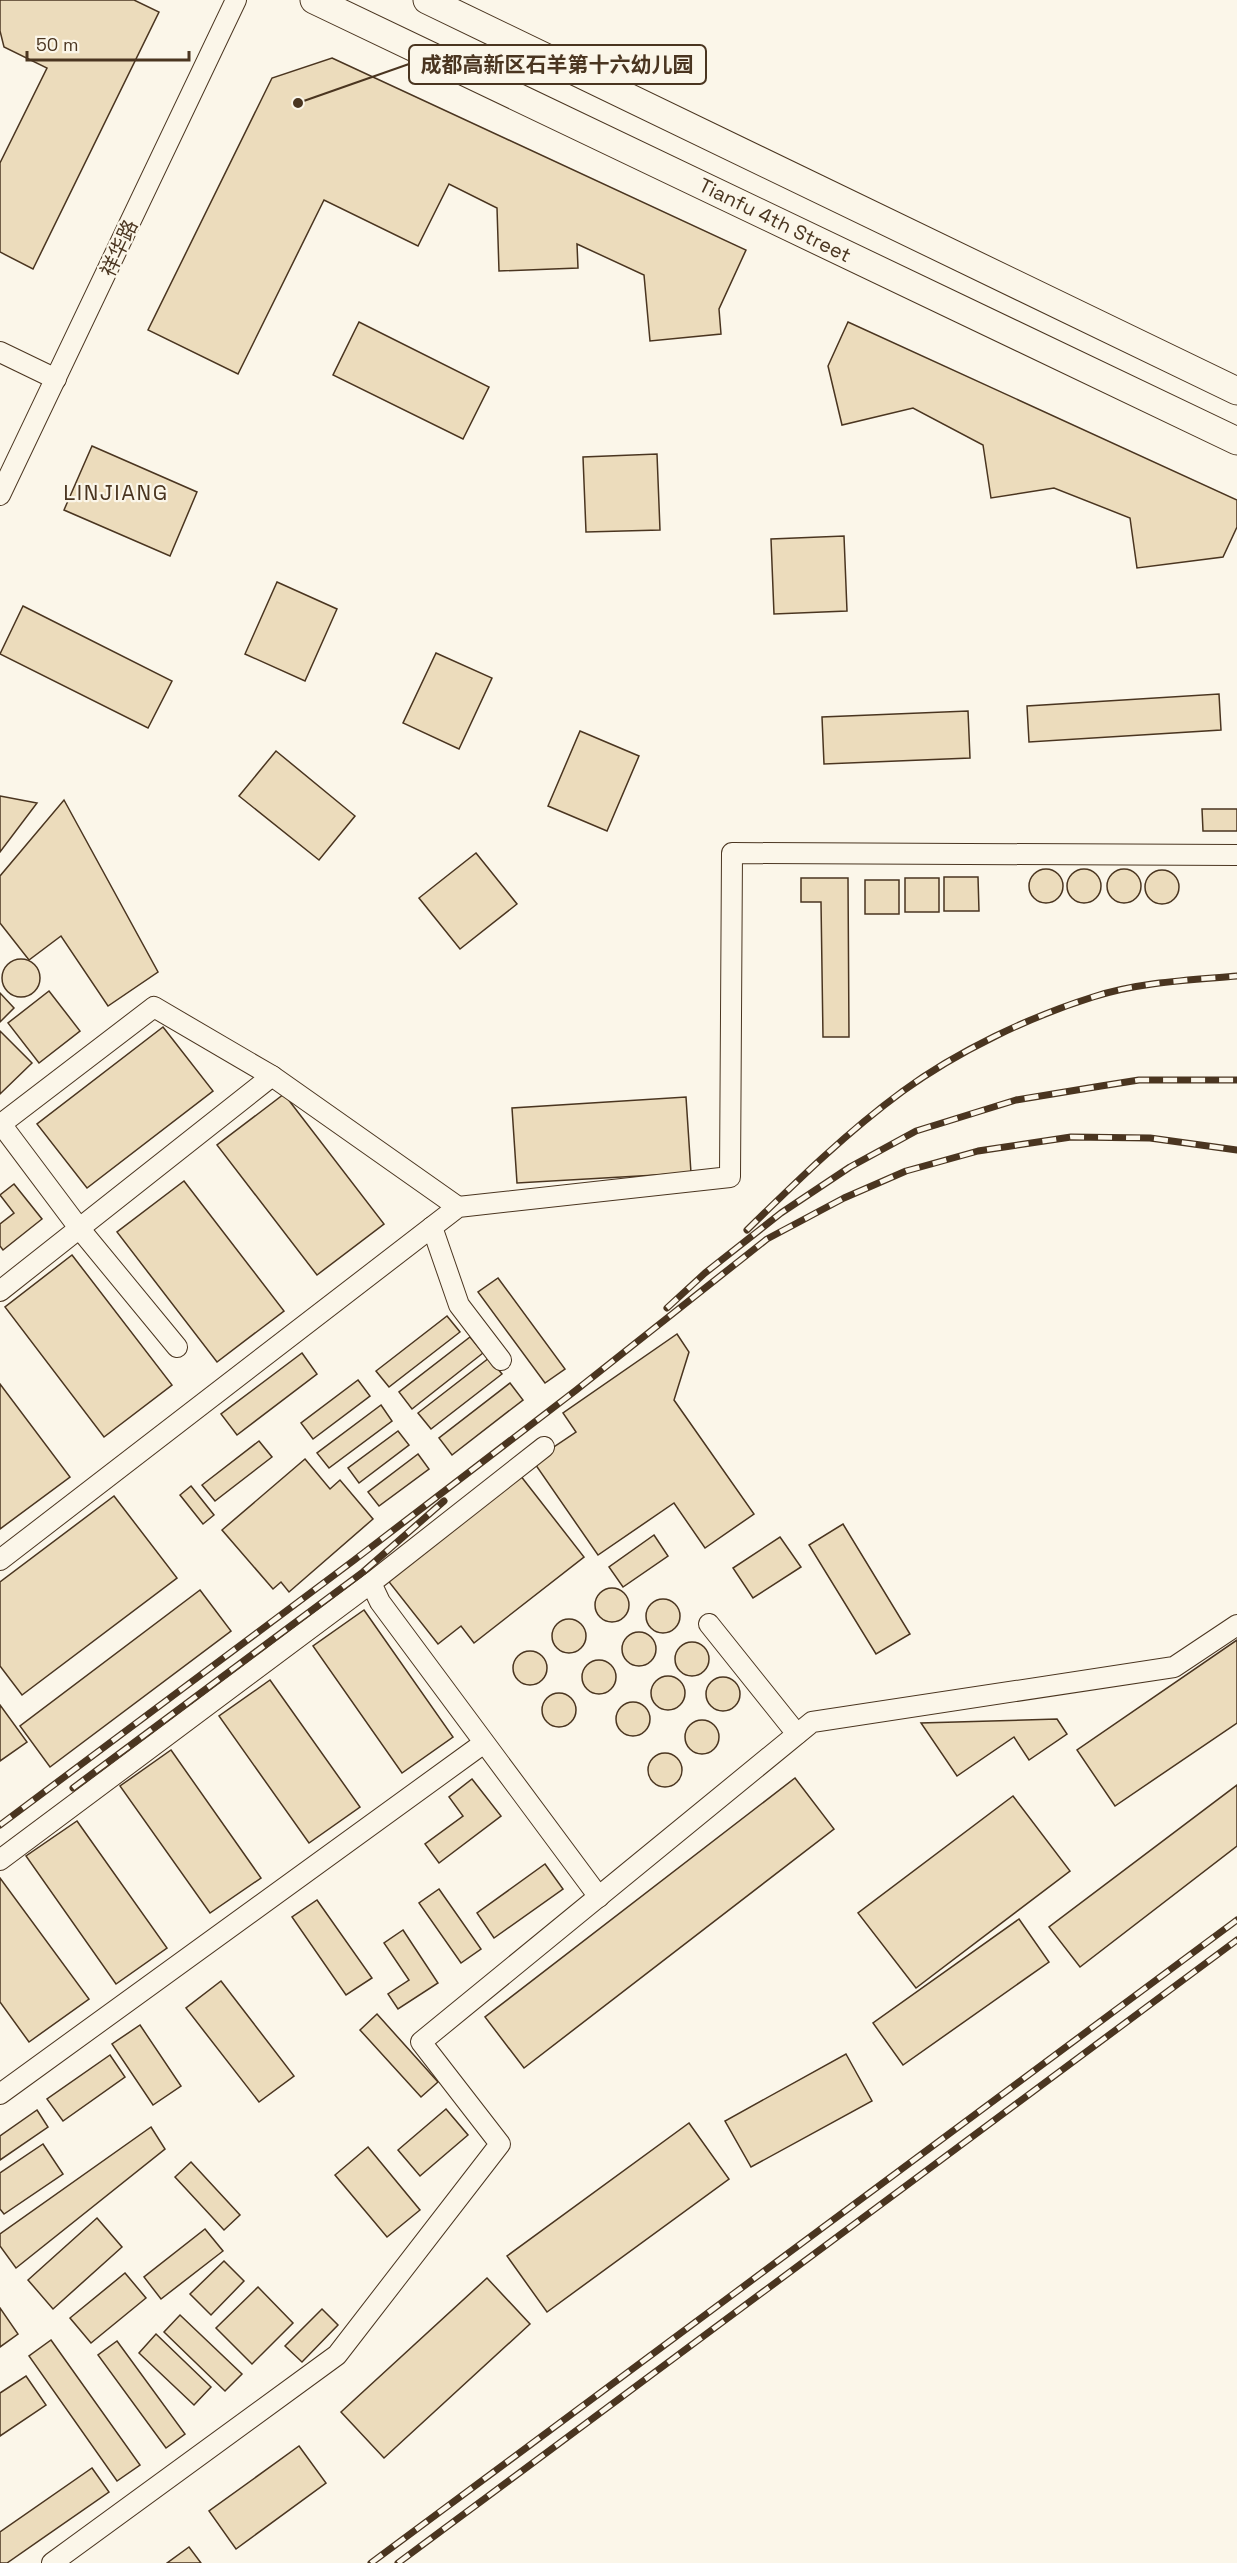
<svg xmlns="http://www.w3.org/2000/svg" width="1237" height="2563" font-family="'Space Grotesk','Noto Sans SC',sans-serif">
<rect width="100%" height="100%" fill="#fbf6e9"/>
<g fill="#ecdcbc" stroke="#4a3520" stroke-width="1.5">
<path d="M0 0H134L159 12 33 269 0 252V163L47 68 4 47 0 31Z"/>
<path d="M332 58 746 250 719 309 721 334 650 341 644 275 577 244 578 268 499 271 497 208 449 184 418 246 324 200 238 374 148 330 272 78Z"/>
<path d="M359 322 489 387 463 439 333 375Z"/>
<path d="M848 322 1237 500V527L1223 557 1137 568 1130 518 1054 488 991 498 983 445 913 408 842 425 828 366Z"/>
<path d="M92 446 197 492 170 556 64 510Z"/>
<path d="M657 454 660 530 586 532 583 457Z"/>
<path d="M844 536 847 611 774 614 771 539Z"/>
<path d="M277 582 337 609 305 681 245 654Z"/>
<path d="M23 606 172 681 148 728 0 654Z"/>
<path d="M436 653 492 678 459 749 403 723Z"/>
<path d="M1219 694 1221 730 1029 742 1027 706Z"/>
<path d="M968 711 970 758 824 764 822 717Z"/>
<path d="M580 731 639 756 607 831 548 806Z"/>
<path d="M276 751 355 816 319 860 239 796Z"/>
<path d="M0 796 37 803 0 852Z"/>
<path d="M64 800 158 972 108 1006 61 936 29 960 0 923V876Z"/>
<path d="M1202 809H1237V831H1203Z"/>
<path d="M476 853 517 904 460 949 419 898Z"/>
<circle cx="1124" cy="886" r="17"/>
<circle cx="1084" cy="886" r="17"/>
<circle cx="1046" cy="886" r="17"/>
<circle cx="1162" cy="887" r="17"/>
<path d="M944 877H978L979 911H944Z"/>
<path d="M801 878H848L849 1037H823L821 902H801Z"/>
<rect x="905" y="878" width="34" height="34"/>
<rect x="865" y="880" width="34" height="34"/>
<circle cx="21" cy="978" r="19"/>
<path d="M49 991 80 1031 39 1063 8 1023Z"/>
<path d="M0 993 14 1008 0 1022Z"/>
<path d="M163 1027 213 1091 87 1188 37 1124Z"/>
<path d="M0 1031 32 1063 0 1094Z"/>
<path d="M284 1094 384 1224 317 1275 217 1145Z"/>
<path d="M686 1097 691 1173 517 1183 512 1108Z"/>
<path d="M184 1181 284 1311 217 1362 117 1232Z"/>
<path d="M14 1184 42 1219 3 1250 0 1246V1224L14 1213 0 1195Z"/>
<path d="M72 1255 172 1385 104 1437 5 1307Z"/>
<path d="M498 1278 565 1369 545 1383 478 1292Z"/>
<path d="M447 1316 460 1332 389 1387 376 1371Z"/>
<path d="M677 1334 689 1352 674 1400 754 1514 705 1548 674 1503 598 1555 533 1461 576 1432 563 1413Z"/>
<path d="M470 1337 483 1353 412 1409 399 1392Z"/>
<path d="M302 1353 317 1374 237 1435 221 1414Z"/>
<path d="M489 1358 502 1374 431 1429 418 1413Z"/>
<path d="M358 1380 370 1396 313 1439 301 1423Z"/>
<path d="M510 1383 523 1400 452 1455 439 1438Z"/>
<path d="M0 1384 70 1477 0 1529Z"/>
<path d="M381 1405 392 1421 329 1468 317 1453Z"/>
<path d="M398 1431 409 1445 359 1483 348 1468Z"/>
<path d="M259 1441 272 1457 215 1501 202 1485Z"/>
<path d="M418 1454 429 1469 379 1506 368 1492Z"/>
<path d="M305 1459 330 1489 340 1480 373 1519 289 1592 281 1582 273 1589 222 1530Z"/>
<path d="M520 1475 584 1557 474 1643 461 1626 438 1644 386 1578Z"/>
<path d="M191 1486 214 1515 203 1524 180 1495Z"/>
<path d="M114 1496 177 1578 22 1695 0 1666V1582Z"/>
<path d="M843 1524 910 1634 876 1654 809 1545Z"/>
<path d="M654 1535 668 1556 623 1587 609 1567Z"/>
<path d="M780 1537 801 1567 753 1598 733 1568Z"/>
<circle cx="612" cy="1605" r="17"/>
<path d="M200 1590 231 1631 50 1767 20 1726Z"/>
<circle cx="663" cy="1616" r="17"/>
<path d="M364 1610 453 1737 402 1773 313 1646Z"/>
<circle cx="569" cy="1636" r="17"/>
<circle cx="639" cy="1649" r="17"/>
<path d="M1237 1640V1723L1115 1806 1077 1750Z"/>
<circle cx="692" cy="1659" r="17"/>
<circle cx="530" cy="1668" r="17"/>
<circle cx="599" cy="1677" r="17"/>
<circle cx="668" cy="1693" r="17"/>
<circle cx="723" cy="1694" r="17"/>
<path d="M270 1680 360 1807 309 1843 219 1716Z"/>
<circle cx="559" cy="1710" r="17"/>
<circle cx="633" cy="1719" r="17"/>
<path d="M0 1705 27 1742 0 1761Z"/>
<path d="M1057 1719 1067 1734 1029 1760 1014 1737 957 1776 921 1723Z"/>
<circle cx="702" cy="1737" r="17"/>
<path d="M171 1750 261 1878 210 1913 120 1786Z"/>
<circle cx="665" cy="1770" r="17"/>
<path d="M795 1778 834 1829 524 2068 485 2017Z"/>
<path d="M472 1779 501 1816 439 1863 425 1844 463 1816 449 1797Z"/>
<path d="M1237 1785V1846L1080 1967 1049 1927Z"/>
<path d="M1013 1796 1070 1871 916 1988 858 1913Z"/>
<path d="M77 1821 167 1948 116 1984 26 1856Z"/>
<path d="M545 1864 563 1889 494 1938 477 1913Z"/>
<path d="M0 1878 89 1999 29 2042 0 2002Z"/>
<path d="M439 1889 481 1949 461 1963 419 1903Z"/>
<path d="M317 1900 372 1978 346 1995 292 1917Z"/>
<path d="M1019 1919 1049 1962 903 2065 873 2023Z"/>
<path d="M403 1930 438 1983 398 2009 388 1994 409 1980 384 1943Z"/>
<path d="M221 1981 294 2076 259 2102 186 2008Z"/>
<path d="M377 2014 438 2082 421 2097 360 2030Z"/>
<path d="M140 2025 181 2086 153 2105 112 2044Z"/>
<path d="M846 2054 872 2101 751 2167 725 2121Z"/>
<path d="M110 2055 125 2077 63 2121 47 2099Z"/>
<path d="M446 2109 468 2135 420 2176 398 2150Z"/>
<path d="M37 2110 48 2127 0 2160V2136Z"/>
<path d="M689 2123 729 2179 547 2312 507 2256Z"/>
<path d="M151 2127 165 2149 16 2268 0 2246V2234Z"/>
<path d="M43 2144 63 2174 4 2214 0 2209V2173Z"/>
<path d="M368 2147 420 2210 387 2237 335 2175Z"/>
<path d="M191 2162 240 2215 224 2230 175 2177Z"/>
<path d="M97 2218 122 2247 53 2309 28 2280Z"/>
<path d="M205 2229 223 2251 161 2299 144 2277Z"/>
<path d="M224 2261 244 2281 211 2315 190 2294Z"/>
<path d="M125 2273 146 2298 91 2343 70 2318Z"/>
<path d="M487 2278 530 2324 384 2458 341 2412Z"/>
<path d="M258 2287 293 2323 252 2364 216 2328Z"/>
<path d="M0 2308 18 2334 0 2347Z"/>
<path d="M322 2309 338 2325 302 2362 285 2346Z"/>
<path d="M180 2315 242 2374 225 2391 164 2332Z"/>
<path d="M156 2334 211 2387 194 2405 139 2353Z"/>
<path d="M51 2340 140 2465 117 2481 29 2356Z"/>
<path d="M117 2341 185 2434 166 2448 98 2355Z"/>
<path d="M26 2376 46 2405 0 2436V2393Z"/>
<path d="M299 2446 326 2483 236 2549 209 2511Z"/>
<path d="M92 2468 109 2492 7 2563H0V2532Z"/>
<path d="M189 2547 201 2563H167Z"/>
</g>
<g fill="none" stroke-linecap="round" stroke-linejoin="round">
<defs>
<g id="minor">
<path d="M0 352 56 379"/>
<path d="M0 495 236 0"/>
<path d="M432 1227 459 1305 501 1360"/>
<path d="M0 1291 272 1076 458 1207"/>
<path d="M177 1347 79 1228 1 1124 154 1007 272 1076"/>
<path d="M544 1447 371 1583 380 1602 599 1897"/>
<path d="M0 1560 458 1207 730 1177 732 853 1237 855"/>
<path d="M709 1624 797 1734"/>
<path d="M0 1860 371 1583"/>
<path d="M0 2094 484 1743"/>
<path d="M52 2563 337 2355 500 2144 421 2042 812 1722 1174 1667 1237 1625"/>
</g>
<g id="secondary">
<path d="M314 0 1237 441"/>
<path d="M427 0 1237 391"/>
</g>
</defs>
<use href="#minor" stroke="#4a3520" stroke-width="22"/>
<use href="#secondary" stroke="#4a3520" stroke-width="29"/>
<use href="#minor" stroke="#fbf6e9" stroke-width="20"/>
<use href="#secondary" stroke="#fbf6e9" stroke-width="27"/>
<defs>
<g id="rail">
<path d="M747 1230C797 1181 847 1132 903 1091 958 1051 1029 1017 1093 997 1139 982 1190 980 1237 976"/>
<path d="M667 1308 705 1273 781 1213 850 1167 916 1131 1016 1100 1101 1086 1139 1080H1237"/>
<path d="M73 1788 363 1572 444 1501"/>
<path d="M0 1825 353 1561 575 1391 767 1239 844 1198 906 1171 978 1151 1071 1137 1150 1138 1237 1150"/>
<path d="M371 2563 1237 1920"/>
<path d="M398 2563 1237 1940"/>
</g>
</defs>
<use href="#rail" stroke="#4a3520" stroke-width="7"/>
<use href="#rail" stroke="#fbf6e9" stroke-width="4.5" stroke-dasharray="14" stroke-linecap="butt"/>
</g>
<g text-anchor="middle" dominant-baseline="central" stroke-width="4.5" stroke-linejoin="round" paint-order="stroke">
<g font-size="20" fill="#4a3520" stroke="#fbf6e9">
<text transform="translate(775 220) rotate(26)">Tianfu 4th Street</text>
<text transform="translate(119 248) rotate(-65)">祥华路</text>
</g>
<g font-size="22" letter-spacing="1.5" fill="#4a3520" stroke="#fbf6e9">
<text x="116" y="492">LINJIANG</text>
</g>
</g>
<path fill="none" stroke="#4a3520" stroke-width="2" d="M298 103L409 64"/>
<circle fill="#4a3520" stroke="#fbf6e9" stroke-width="2" cx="298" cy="103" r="6"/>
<rect fill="#fbf6e9" stroke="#4a3520" stroke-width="2" x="409" y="45" width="297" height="39" rx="6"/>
<g font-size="21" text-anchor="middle" font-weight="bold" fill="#4a3520">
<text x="557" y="72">成都高新区石羊第十六幼儿园</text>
</g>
<path d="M27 51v9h162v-9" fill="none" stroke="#4a3520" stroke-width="3"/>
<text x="36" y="51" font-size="18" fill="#4a3520" stroke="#fbf6e9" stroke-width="4.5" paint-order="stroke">50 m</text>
</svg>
